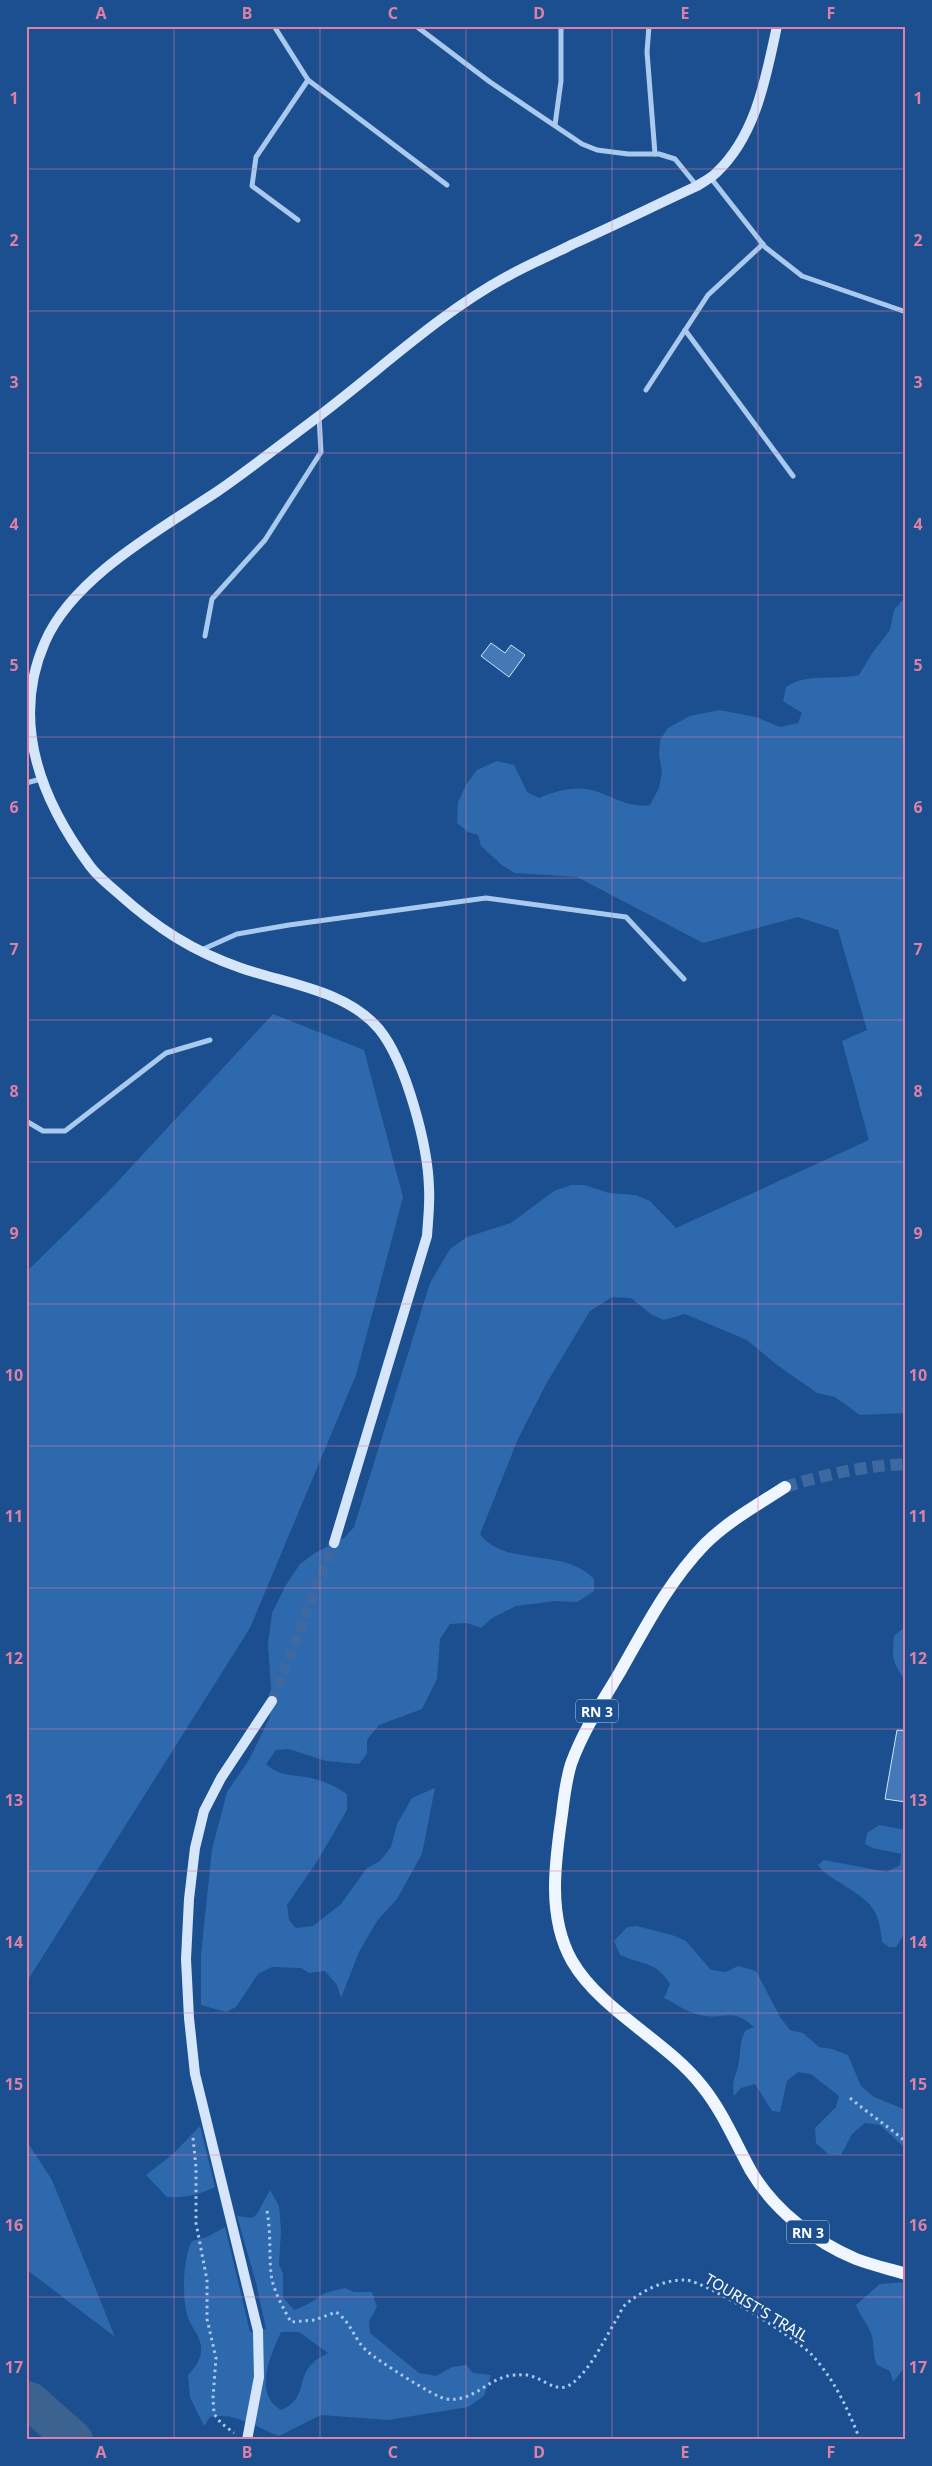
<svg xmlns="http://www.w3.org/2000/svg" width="932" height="2466" font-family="'Noto Sans',sans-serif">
<rect width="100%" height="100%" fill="#1b4f8f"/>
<g fill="#2e69ad" fill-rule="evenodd">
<path d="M906 596V1413L860 1415 835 1397 817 1393 777 1365 747 1340 685 1314 664 1320 652 1315 631 1298 612 1297 590 1311 546 1384 518 1439 480 1534C505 1568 564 1547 594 1579V1591L577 1602 555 1601 516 1606 492 1618 481 1628 467 1623 450 1624 440 1639 437 1679 422 1709 379 1725 367 1740V1754L359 1764 326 1761 289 1749 276 1750 266 1764C281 1778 297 1774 315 1779 326 1782 337 1787 347 1794V1810L318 1860 287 1905 289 1920 296 1928 313 1926 341 1904 367 1868 380 1861 391 1847 397 1824 412 1798 435 1788 422 1854 397 1899 377 1921 359 1952 341 1998 337 1985 325 1971 309 1973 301 1968 272 1967 258 1974 236 2007 226 2012 201 2005V1955L212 1849 227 1792 249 1760 270 1717 272 1701 268 1645 272 1613 286 1585 300 1564 315 1553 344 1538 354 1527 430 1283 450 1249 467 1237 511 1223 554 1191 571 1185H584L609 1193 635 1195 650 1201 676 1228 869 1140 842 1041 867 1030 838 930 798 917 703 943 577 877 515 873 503 866 481 846 478 835 468 832 457 823 458 802 466 785 477 770 497 761 514 765 527 792 539 798C553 792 571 787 586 789 610 793 626 809 650 805L659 788 662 771 659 756 660 740 668 728 690 716 719 710 756 717 780 727 798 723 802 713 783 701 786 687C809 672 833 681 859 675L873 652 890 630 894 610Z"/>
<path d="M273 1014 364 1050 403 1197 356 1375 250 1628 26 1983V1272L108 1192Z"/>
<path d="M906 1626V1681C892 1663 892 1658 894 1636Z"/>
<path d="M879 1825 906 1830V1906L903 1904 906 1931 896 1947H889L882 1942C879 1905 869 1902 839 1882 830 1876 824 1874 818 1865L824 1860 887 1872 900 1865 901 1854 873 1848 865 1844 867 1833Z"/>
<path d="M637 1926 672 1935 686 1941 711 1970 726 1972 738 1966 756 1971 780 2017 790 2030 803 2033 819 2047 832 2049 848 2055 861 2086 874 2097 906 2110V2149L880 2125 865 2123 852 2134 841 2155 828 2154 816 2143 815 2128 836 2107 839 2096 811 2074 798 2072 787 2081 780 2112 772 2111 755 2084 741 2088 734 2096C731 2077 737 2077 739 2061 741 2049 739 2041 746 2030L754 2027C731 2006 726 2021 700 2015 687 2012 676 2004 664 1998L670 1984C656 1961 642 1965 620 1955L614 1941 627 1927Z"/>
<path d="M200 2126 215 2187C199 2195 185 2198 167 2197L146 2175 173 2154Z"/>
<path d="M26 2140 52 2180 115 2337 26 2269Z"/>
<path d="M270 2190 279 2206 281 2230 279 2264 283 2274V2297L294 2310 308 2304 325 2293 345 2288 354 2292H372L377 2307 369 2321 370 2333 419 2373 436 2376 452 2367 466 2365 473 2373 491 2375 484 2396 468 2407 388 2420 321 2415 279 2436C257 2428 235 2412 210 2417L204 2426 190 2397 188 2375C194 2368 200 2362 201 2352 203 2340 193 2330 189 2320 181 2303 183 2256 192 2241L207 2237 225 2227 250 2332 266 2329 256 2283 237 2216 252 2218 257 2214ZM281 2332H299L328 2353C324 2356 317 2358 314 2362 295 2378 309 2398 281 2410 252 2393 271 2355 281 2332Z"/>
<path d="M906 2282V2366L893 2382 890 2371 877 2365C872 2355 875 2344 871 2333 868 2325 860 2316 856 2305L880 2284Z"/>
</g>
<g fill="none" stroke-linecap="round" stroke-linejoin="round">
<path stroke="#3c6290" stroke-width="38" d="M26 2400 30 2401 74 2440"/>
</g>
<g fill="#4478b7" stroke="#cfe3fa">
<path d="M491 643 505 653 511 645 525 655 509 677 481 656Z"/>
<path d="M897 1730 906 1731V1802L885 1799Z"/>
</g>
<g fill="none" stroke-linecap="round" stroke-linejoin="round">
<path stroke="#3d69a0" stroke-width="10" stroke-dasharray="10 5" stroke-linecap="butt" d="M272 1701 334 1543"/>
<path stroke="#3d69a0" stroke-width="12" stroke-dasharray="12 6" stroke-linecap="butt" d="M785 1487C826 1474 864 1466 906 1464"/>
<g stroke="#a9c9ee" stroke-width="3" stroke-dasharray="2.5 4" stroke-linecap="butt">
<path d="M850 2098C869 2114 888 2126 906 2142"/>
<path d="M193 2138 196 2167V2223L207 2280V2319L216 2358 213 2398 214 2414 221 2423 234 2433"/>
<path d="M267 2211C271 2232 269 2253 271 2274 273 2290 283 2308 291 2322L315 2320 336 2312C353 2324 353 2339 368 2352 379 2361 434 2397 446 2399 471 2402 483 2384 504 2377 509 2375 515 2375 519 2375 537 2372 551 2391 565 2387 585 2381 605 2338 615 2322 619 2316 622 2307 627 2303 644 2290 665 2279 686 2280 707 2282 796 2338 812 2355 834 2379 848 2409 860 2440"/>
</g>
<g stroke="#a9c9ee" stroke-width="5">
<path d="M274 26 308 80 447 185"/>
<path d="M416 26 490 82 582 144 597 150 628 154H659L675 159 697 186"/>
<path d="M649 26 647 52 655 154"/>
<path d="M901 26 906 27"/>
<path d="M555 125 561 81V26"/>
<path d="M710 177 765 247 802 276 906 312"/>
<path d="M298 220 252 186 256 157 308 80"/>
<path d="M685 330 793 476"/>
<path d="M646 390 708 295 763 244"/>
<path d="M205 636 212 599 265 540 321 452 319 416"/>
<path d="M26 783 41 779"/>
<path d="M199 951 237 934 289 925 486 898 626 917 684 979"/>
<path d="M26 1121 43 1131H65L166 1053 210 1040"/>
</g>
<g stroke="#d6e6fa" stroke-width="10">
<path d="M334 1543 427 1236C428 1220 430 1204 429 1188 428 1146 406 1062 379 1029 346 990 287 984 241 968 192 951 157 928 119 894 109 885 98 877 90 866 41 800 10 722 45 642 73 577 161 529 218 491 251 468 283 443 315 419 379 371 438 314 508 276 529 264 552 255 573 244 615 225 656 205 697 186 703 182 711 178 716 173 756 136 766 77 777 26"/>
<path d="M258 2331 195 2074 189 2018 186 1959 189 1899 195 1848 204 1811 221 1778 272 1701"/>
</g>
<path stroke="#f0f6ff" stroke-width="12" d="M785 1487C759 1504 728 1521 705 1544 669 1581 645 1628 620 1672 602 1702 583 1731 571 1764 566 1780 564 1797 562 1814 555 1862 547 1917 572 1961 601 2011 667 2041 702 2086 723 2112 735 2142 751 2171 774 2210 815 2242 856 2259 872 2265 889 2269 906 2274"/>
<path stroke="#d6e6fa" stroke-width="10" d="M247 2440 259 2377 258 2331"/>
</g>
<path fill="none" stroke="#dd80a5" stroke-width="1" stroke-opacity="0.55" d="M174 26V2440M320 26V2440M466 26V2440M612 26V2440M758 26V2440M26 169H906M26 311H906M26 453H906M26 595H906M26 737H906M26 878H906M26 1020H906M26 1162H906M26 1304H906M26 1446H906M26 1588H906M26 1729H906M26 1871H906M26 2013H906M26 2155H906M26 2297H906"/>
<g text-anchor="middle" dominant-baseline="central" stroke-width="5" stroke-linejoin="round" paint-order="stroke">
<g fill="#1b4f8f" stroke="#bbcadd" stroke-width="1">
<rect x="576" y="1699.5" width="42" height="23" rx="4"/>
<rect x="787" y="2220.5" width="42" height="23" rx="4"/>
</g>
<g font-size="14" font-weight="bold" fill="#fff">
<text x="597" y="1711">RN 3</text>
<text x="808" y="2232">RN 3</text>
</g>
<g font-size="15" fill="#fff" stroke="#1b4f8f">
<text transform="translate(757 2307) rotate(31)">TOURIST'S TRAIL</text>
</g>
</g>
<rect width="932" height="2466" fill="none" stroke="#1b4f8f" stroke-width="55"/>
<rect x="28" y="28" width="876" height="2410" fill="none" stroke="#dd80a5" stroke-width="2"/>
<g font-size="16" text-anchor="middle" font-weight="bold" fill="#dd80a5">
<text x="101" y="19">A</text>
<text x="247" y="19">B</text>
<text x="393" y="19">C</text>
<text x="539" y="19">D</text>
<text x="685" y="19">E</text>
<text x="831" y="19">F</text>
<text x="14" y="104">1</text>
<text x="918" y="104">1</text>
<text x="14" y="246">2</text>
<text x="918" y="246">2</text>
<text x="14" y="388">3</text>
<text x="918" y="388">3</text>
<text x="14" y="530">4</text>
<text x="918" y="530">4</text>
<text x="14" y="671">5</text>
<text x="918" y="671">5</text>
<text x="14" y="813">6</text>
<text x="918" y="813">6</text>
<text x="14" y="955">7</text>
<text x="918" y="955">7</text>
<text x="14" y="1097">8</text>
<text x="918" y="1097">8</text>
<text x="14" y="1239">9</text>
<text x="918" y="1239">9</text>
<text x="14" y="1381">10</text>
<text x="918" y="1381">10</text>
<text x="14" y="1522">11</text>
<text x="918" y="1522">11</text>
<text x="14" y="1664">12</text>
<text x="918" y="1664">12</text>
<text x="14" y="1806">13</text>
<text x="918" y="1806">13</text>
<text x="14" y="1948">14</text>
<text x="918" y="1948">14</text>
<text x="14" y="2090">15</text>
<text x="918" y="2090">15</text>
<text x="14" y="2231">16</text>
<text x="918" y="2231">16</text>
<text x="14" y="2373">17</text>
<text x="918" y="2373">17</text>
<text x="101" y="2458">A</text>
<text x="247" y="2458">B</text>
<text x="393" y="2458">C</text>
<text x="539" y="2458">D</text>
<text x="685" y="2458">E</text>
<text x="831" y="2458">F</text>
</g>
</svg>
